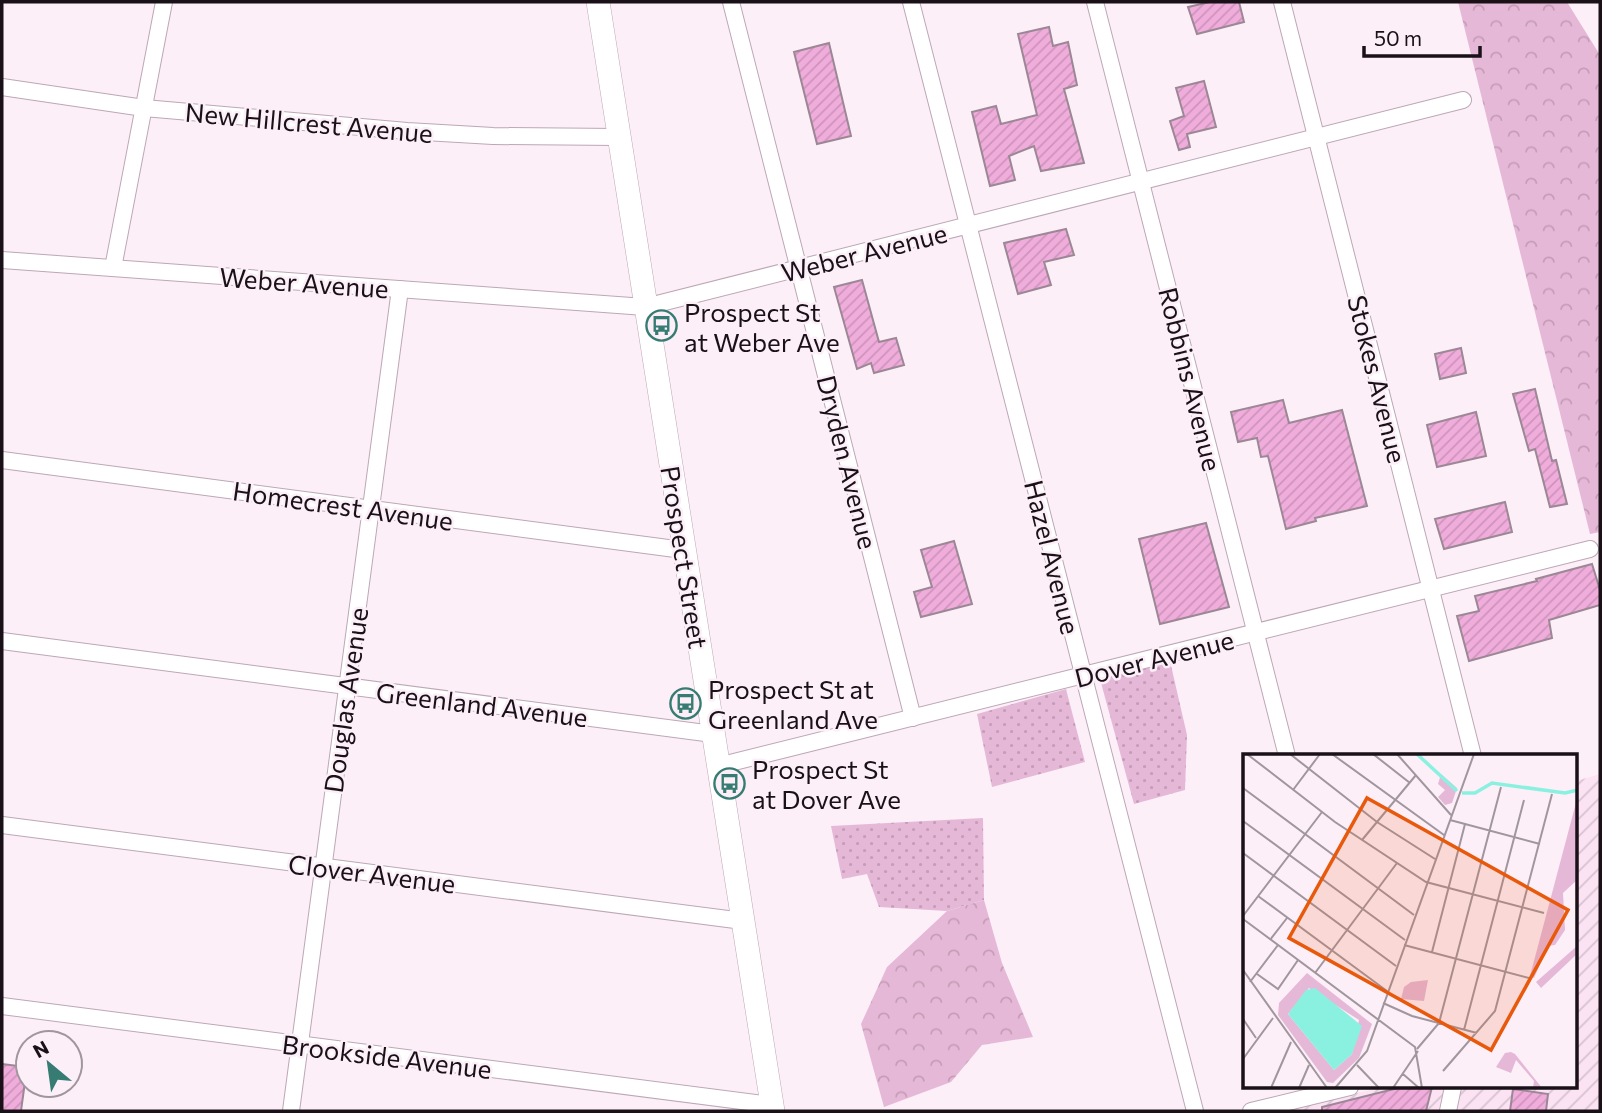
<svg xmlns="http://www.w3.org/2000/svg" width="1602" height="1113" font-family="Commissioner,sans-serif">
<defs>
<pattern id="industrial-furrows" width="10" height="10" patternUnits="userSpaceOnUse" patternTransform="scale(1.75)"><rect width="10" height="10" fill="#fbe3f3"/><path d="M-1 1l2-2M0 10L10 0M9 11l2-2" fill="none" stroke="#d7c2d0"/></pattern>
<pattern id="grass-dots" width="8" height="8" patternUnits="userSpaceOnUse" patternTransform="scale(1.75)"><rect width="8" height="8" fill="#e6b8d7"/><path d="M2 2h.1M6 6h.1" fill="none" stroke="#c59db8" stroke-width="1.8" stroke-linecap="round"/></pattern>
<pattern id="forest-crowns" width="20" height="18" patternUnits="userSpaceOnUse" patternTransform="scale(1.75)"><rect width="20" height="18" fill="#e6b8d7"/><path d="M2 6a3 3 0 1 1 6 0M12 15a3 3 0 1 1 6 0" fill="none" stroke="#c59db8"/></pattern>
<pattern id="building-hatch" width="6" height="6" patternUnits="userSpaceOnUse" patternTransform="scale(1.75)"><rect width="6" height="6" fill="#f0addc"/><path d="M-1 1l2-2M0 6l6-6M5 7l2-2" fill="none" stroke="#cd94bc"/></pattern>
</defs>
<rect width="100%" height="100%" fill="#fceff8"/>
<path fill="url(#industrial-furrows)" d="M1600 774V1111H1281L1383 1087H1576V781Z"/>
<g fill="url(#grass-dots)">
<path d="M1170 661 1187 735 1185 790 1134 804 1100 679Z"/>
<path d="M1066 689 1085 762 992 787 977 714Z"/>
<path d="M983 818 984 900 947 911 879 907 867 874 842 879 831 826Z"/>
</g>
<g fill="url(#forest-crowns)">
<path d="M1458 2H1567L1600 55V532L1590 534Z"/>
<path d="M984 900 1002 963 1033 1037 982 1045 951 1082 884 1107 861 1024 887 967 947 911Z"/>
</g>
<g fill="url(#building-hatch)" stroke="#9c8795" stroke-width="2">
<path d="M1210 2H1239L1244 22 1197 34 1188 7Z"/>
<path d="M1049 27 1053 46 1068 42 1077 85 1064 89 1084 163 1041 171 1034 146 1009 156 1015 180 990 186 972 112 996 106 1001 124 1037 115 1018 34Z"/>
<path d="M829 43 851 136 817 144 794 52Z"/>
<path d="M1204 81 1216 127 1187 134 1190 147 1179 150 1170 121 1184 116 1176 88Z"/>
<path d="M1066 229 1074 255 1044 262 1051 285 1018 294 1004 243Z"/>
<path d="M862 280 879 342 896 338 904 365 874 373 871 363 857 369 834 287Z"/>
<path d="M1461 348 1466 373 1440 379 1435 354Z"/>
<path d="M1535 389 1552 461 1556 460 1567 504 1550 507 1535 449 1529 451 1513 394Z"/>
<path d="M1283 400 1289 423 1342 410 1367 506 1315 518 1316 521 1286 529 1268 456 1261 457 1257 438 1238 442 1231 412Z"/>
<path d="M1476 412 1486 456 1437 467 1427 425Z"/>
<path d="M1505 502 1512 532 1444 549 1435 519Z"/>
<path d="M1206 523 1229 607 1160 624 1139 539Z"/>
<path d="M954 541 972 604 921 617 914 592 932 587 921 550Z"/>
<path d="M1592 564 1600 590V605L1549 620 1552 638 1469 661 1457 616 1479 611 1475 596 1537 581 1536 579Z"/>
<path d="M2 1064 27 1067 21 1111H2Z"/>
<path d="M1402 1087H1432L1426 1111H1322V1107Z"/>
<path d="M1513 1089 1548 1094 1546 1111H1510Z"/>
</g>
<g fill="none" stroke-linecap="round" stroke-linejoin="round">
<defs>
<g id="street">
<path d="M731 2 913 718"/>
<path d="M911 2 1195 1111"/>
<path d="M1095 2 1287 756"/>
<path d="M1282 2 1473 756"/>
<path d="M2 87 144 108 407 131 493 136 618 137"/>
<path d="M2 260 645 307 1463 100"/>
<path d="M113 268 164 2"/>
<path d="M2 460 683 550"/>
<path d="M2 641 713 734"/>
<path d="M718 766 1590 549"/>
<path d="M2 825 743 921"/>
<path d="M2 1006 772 1105"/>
<path d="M291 1111 400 289"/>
<path d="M1251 1111 1350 1087"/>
<path d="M1448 1111 1453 1087"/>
</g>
<path id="secondary" d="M598 2 773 1111"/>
</defs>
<use href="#street" stroke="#bda7b6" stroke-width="18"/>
<use href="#secondary" stroke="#bda7b6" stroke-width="24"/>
<use href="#street" stroke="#fff" stroke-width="16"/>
<use href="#secondary" stroke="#fff" stroke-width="23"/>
</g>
<defs>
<symbol id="bus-ring" viewBox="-11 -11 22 22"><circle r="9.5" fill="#fceff8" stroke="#367c73" stroke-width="1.5"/><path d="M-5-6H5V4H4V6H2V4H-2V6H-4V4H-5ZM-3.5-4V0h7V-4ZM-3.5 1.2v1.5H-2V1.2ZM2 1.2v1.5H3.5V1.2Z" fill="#367c73"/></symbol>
</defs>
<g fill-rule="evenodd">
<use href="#bus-ring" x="644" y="308" width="35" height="35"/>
<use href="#bus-ring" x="668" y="686" width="35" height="35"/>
<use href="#bus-ring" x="712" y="766" width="35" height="35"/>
</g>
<g text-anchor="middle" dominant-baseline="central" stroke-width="5" stroke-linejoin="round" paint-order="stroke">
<g font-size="26" fill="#191117" stroke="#fceff8">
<text transform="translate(309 122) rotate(5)">New Hillcrest Avenue</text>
<text transform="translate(864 252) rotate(-14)">Weber Avenue</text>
<text transform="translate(304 282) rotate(4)">Weber Avenue</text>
<text transform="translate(1191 379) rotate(76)">Robbins Avenue</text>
<text transform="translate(1378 379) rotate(76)">Stokes Avenue</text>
<text transform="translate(848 462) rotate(76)">Dryden Avenue</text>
<text transform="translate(343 505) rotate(8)">Homecrest Avenue</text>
<text transform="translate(685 557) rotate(81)">Prospect Street</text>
<text transform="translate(1053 557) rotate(76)">Hazel Avenue</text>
<text transform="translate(1154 658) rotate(-14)">Dover Avenue</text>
<text transform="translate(345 700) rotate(-82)">Douglas Avenue</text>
<text transform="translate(482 704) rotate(7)">Greenland Avenue</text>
<text transform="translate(372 873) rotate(7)">Clover Avenue</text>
<text transform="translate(387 1056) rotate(7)">Brookside Avenue</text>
</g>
<g font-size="26" fill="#191117" stroke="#fceff8" text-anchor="start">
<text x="684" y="311">Prospect St<tspan x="684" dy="30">at Weber Ave</tspan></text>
<text x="708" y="688">Prospect St at<tspan x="708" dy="30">Greenland Ave</tspan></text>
<text x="752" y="768">Prospect St<tspan x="752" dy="30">at Dover Ave</tspan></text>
</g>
</g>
<g transform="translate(1243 754)">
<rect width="334" height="334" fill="#fceff8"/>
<path d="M64 219 129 270 116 304 90 329 84 328 35 261 36 249ZM66 234 116 266 109 300 91 316 45 260Z" fill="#e6b8d7" fill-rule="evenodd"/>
<path d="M198 20 214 34 209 49 202 51 195 43 202 36 195 30ZM334 45V126L320 139 322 176 312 191 305 192 291 224 287 222ZM334 192V200L298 234 293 228ZM185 226 181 247 158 245 161 233 168 228ZM268 298 272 300 299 334H290L291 327 273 306 268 319 253 313 262 299Z" fill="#e6b8d7"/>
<path d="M72 234 119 272 109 300 91 316 45 260 63 236Z" fill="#8af1e1"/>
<path fill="none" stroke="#8af1e1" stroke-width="3.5" d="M174 0 214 37M219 39H232L249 29 322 39 335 36"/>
<path fill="none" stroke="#a1969e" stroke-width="2" d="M4 0 92 68 183 128 301 159M47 0 134 68 192 105M89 0 201 81M130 0 167 29M154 0 208 61M0 34 171 161M50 36 77 0M207 66 297 90M0 67 162 186M119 86 173 21M0 99 153 212M15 142 144 237M0 162 79 58M0 165 172 293 179 334M27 186 44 164M161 191 286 224M189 198 222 70M0 216 84 334M72 219 154 109M14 220 35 235 55 206M7 228 35 191M140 249 169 262 234 279M0 265 13 284M221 276 281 46M174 295 196 269 258 33M0 305 30 264M114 311 136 334M200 317 252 257 309 40M160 320 176 334M28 334 48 288M56 334 66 311M92 334 124 297 231 0M150 334 175 297"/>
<path fill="#e8590c" fill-opacity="0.15" stroke="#e8590c" stroke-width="3.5" d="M124 44 325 156 248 296 46 184Z"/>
<rect width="334" height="334" fill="none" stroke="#191117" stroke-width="3.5"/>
</g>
<rect width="1602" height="1113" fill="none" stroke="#191117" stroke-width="7"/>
<g transform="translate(49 1064) rotate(331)"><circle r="33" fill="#fceff8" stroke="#a1969e" stroke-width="2"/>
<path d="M0-5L12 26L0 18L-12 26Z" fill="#367c73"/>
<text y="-10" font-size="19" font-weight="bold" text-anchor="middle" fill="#191117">N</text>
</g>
<path d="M1364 46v10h116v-10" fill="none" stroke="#191117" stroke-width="3.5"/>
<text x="1374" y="46" font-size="21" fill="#191117" stroke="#fceff8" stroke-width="5" paint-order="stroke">50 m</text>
</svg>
